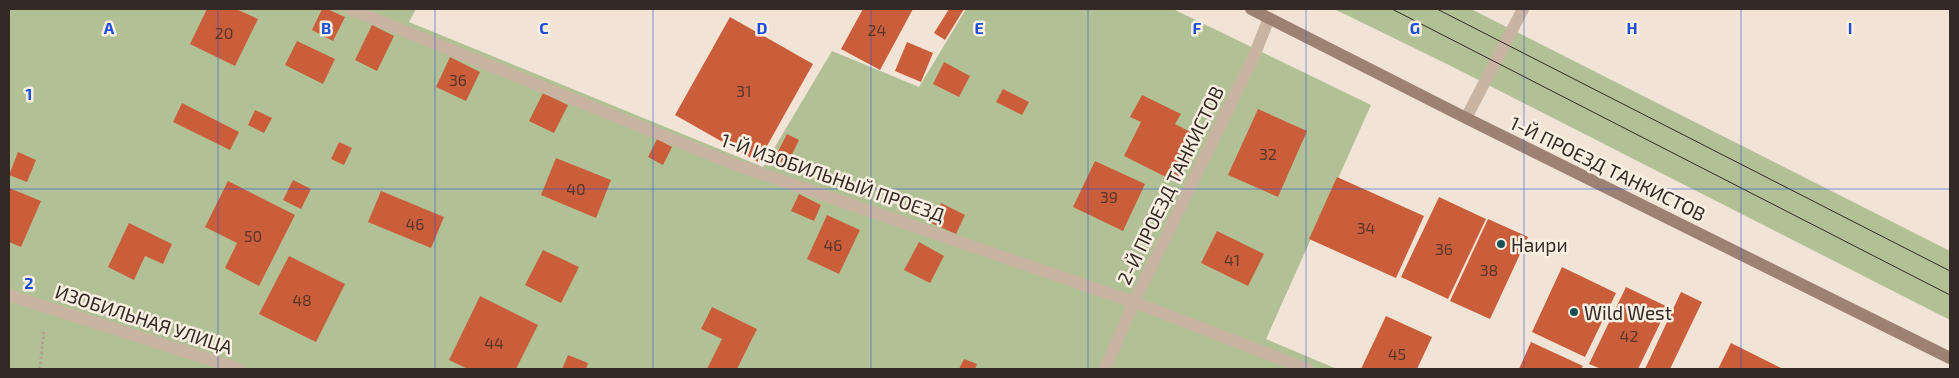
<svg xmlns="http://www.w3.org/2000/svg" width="1959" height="378" font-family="'Exo 2',sans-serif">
<rect width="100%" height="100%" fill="#f1e4d6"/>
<g fill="#b2c096">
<path d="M9 9H416L409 22 763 167 832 51 919 87 966 9H1173L1371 105 1266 339 1337 369H9Z"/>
<path d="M1334 9H1471L1950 251V320L1449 65Z"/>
</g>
<g fill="#ca5e3b">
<path d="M207 9H236L258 19 235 66 190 44Z"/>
<path d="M322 9H327L345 17 333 41 312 30Z"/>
<path d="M863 9H913L880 70 841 49Z"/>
<path d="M949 9H964L945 40 934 33Z"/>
<path d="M730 17 813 64 758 162 675 115Z"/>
<path d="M372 25 394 36 377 71 355 60Z"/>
<path d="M297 41 335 59 323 84 285 65Z"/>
<path d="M907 42 933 53 921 82 895 71Z"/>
<path d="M450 57 480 72 466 101 436 87Z"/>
<path d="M944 62 970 76 959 97 933 84Z"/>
<path d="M1003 89 1029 102 1022 115 996 102Z"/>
<path d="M543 93 568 105 554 133 529 121Z"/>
<path d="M1142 95 1181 114 1175 124 1200 137 1176 182 1124 156 1141 122 1130 117Z"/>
<path d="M182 103 239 132 230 150 173 122Z"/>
<path d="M1258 109 1307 131 1278 197 1228 175Z"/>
<path d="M255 110 272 118 264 133 248 125Z"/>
<path d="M787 134 799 140 787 165 774 159Z"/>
<path d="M657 139 672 147 663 165 648 157Z"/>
<path d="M339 142 352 148 344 165 331 159Z"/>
<path d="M18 152 36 160 27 182 9 175Z"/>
<path d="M556 158 611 180 596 218 541 195Z"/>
<path d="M1095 161 1145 184 1123 231 1073 207Z"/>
<path d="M1337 177 1424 216 1396 278 1309 239Z"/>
<path d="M293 180 311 189 301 209 283 200Z"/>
<path d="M228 181 295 215 259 286 225 268 237 243 205 227Z"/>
<path d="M9 188 41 201 21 247 9 242Z"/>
<path d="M381 191 444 217 431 248 368 222Z"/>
<path d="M799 194 821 205 814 221 791 211Z"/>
<path d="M1439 197 1486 219 1448 299 1401 277Z"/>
<path d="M941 203 965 215 956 234 931 223Z"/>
<path d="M827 215 860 230 839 274 807 259Z"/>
<path d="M1488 219 1528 237 1490 319 1450 301Z"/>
<path d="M129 223 172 244 163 264 145 256 134 280 108 267Z"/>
<path d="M1217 231 1264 254 1248 286 1201 263Z"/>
<path d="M919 242 944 256 930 283 904 270Z"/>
<path d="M543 250 579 267 561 303 525 285Z"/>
<path d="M289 256 345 284 316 342 259 314Z"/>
<path d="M1562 267 1616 293 1585 357 1532 332Z"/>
<path d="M1626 287 1668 307 1638 369H1601L1589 364Z"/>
<path d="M1681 292 1702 302 1670 369H1645Z"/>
<path d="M480 296 538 325 516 369H468L449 360Z"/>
<path d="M712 307 757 329 737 369H707L722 339 701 329Z"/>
<path d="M1386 316 1432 337 1417 369H1361Z"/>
<path d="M1531 342 1583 366 1581 369H1519Z"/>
<path d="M1731 343 1783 369H1718Z"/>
<path d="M568 355 588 363 586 369H562Z"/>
<path d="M964 359 977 364 975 369H959Z"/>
</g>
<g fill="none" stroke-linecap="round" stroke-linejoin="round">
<path stroke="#b59e8c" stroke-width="3" stroke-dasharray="2.5 2.5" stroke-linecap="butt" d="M40 369 44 329"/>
<path stroke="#c9b4a2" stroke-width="12" d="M1466 118 1523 9"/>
<g stroke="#c9b4a2" stroke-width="12">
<path d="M350 9 736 165 1134 302 1307 369"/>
<path d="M9 295 239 369"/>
<path d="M1105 369 1134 302 1254 56 1269 18"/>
</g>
<path stroke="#9d8274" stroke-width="12" d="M1251 9 1466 118 1950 358"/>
<g stroke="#342925" stroke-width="1">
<path d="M1392 9 1950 295"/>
<path d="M1437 9 1950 271"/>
</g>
</g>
<path fill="none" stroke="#1d4ed8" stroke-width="1" stroke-opacity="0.55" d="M218 9V369M435 9V369M653 9V369M871 9V369M1088 9V369M1306 9V369M1524 9V369M1741 9V369M9 189H1950"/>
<g fill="#195256" stroke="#f9efe2" stroke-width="2">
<circle cx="1501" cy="244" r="5"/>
<circle cx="1574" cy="312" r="5"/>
</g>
<g text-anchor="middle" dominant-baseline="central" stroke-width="5" stroke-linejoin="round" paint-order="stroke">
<g font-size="16" fill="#5a362a">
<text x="877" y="29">24</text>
<text x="224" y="32">20</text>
<text x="458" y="79">36</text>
<text x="744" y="90">31</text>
<text x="1268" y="153">32</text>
<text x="576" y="188">40</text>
<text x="1109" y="196">39</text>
<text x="415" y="223">46</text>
<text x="1366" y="227">34</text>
<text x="253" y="235">50</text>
<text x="833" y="244">46</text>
<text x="1444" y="248">36</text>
<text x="1232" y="259">41</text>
<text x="1489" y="269">38</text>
<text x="302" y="299">48</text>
<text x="1629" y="335">42</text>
<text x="494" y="342">44</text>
<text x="1397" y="353">45</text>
</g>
<g font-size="19" fill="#342925" stroke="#f9efe2">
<text transform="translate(1608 168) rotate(26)">1-Й ПРОЕЗД ТАНКИСТОВ</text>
<text transform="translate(833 177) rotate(19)">1-Й ИЗОБИЛЬНЫЙ ПРОЕЗД</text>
<text transform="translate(1170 185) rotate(-64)">2-Й ПРОЕЗД ТАНКИСТОВ</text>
<text transform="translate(144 319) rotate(18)">ИЗОБИЛЬНАЯ УЛИЦА</text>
</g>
<g font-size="19" fill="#342925" stroke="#f9efe2" text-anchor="start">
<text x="1511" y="244">Наири</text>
<text x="1584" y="312">Wild West</text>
</g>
</g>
<g font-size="16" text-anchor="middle" font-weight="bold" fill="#1d4ed8" stroke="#f9efe2" stroke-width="5" stroke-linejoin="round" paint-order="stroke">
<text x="109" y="34">A</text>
<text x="326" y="34">B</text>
<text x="544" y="34">C</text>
<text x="762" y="34">D</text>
<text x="979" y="34">E</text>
<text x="1197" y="34">F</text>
<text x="1415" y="34">G</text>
<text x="1632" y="34">H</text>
<text x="1850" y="34">I</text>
<text x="29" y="100">1</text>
<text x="29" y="289">2</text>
</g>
<rect width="1959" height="378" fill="none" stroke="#342925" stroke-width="20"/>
</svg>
